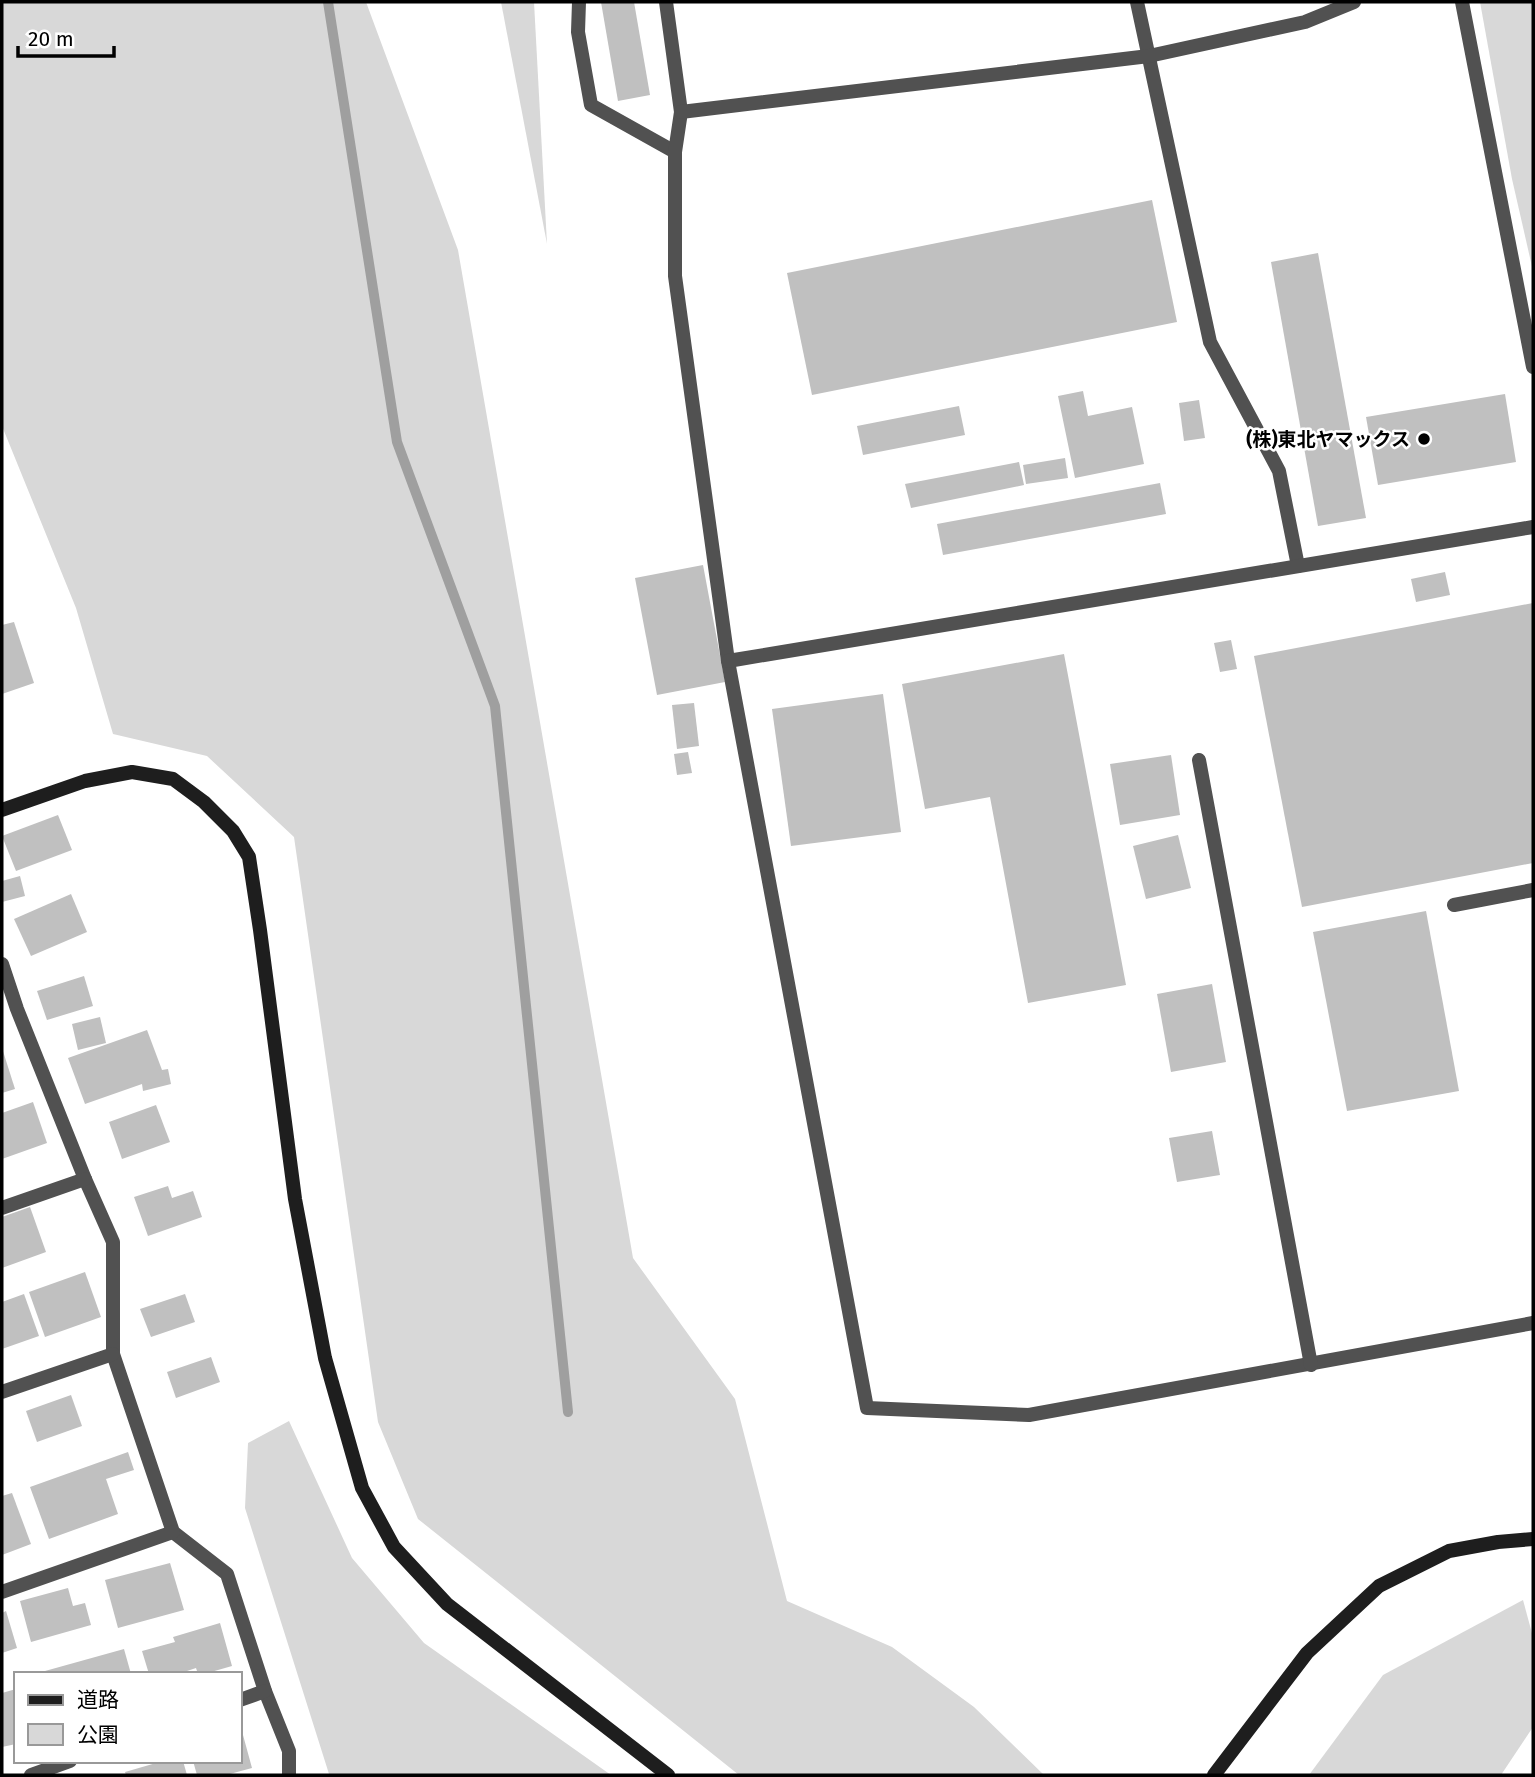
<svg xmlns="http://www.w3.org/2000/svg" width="1535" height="1777" font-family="'Fira Sans','Noto Sans JP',sans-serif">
<rect width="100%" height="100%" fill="#fff"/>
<g fill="#d8d8d8">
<path d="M2 2H366L458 250 633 1258 735 1399 787 1601 892 1647 974 1707 1044 1775H739L418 1519 378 1422 294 837 207 756 113 734 76 608 2 426Z"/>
<path d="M501 2H534L547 244Z"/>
<path d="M1480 2H1533V271L1512 179Z"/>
<path d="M289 1421 352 1558 424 1643 611 1775H331L329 1774 245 1508 248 1443Z"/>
<path d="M1523 1600 1533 1637V1727L1501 1775H1309L1383 1675Z"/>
</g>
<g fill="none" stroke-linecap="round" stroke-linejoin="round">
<path stroke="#9f9f9f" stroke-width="10" d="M328 2 397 442 495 706 568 1412"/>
</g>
<g fill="#c0c0c0">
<path d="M601 2H634L650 95 618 101Z"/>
<path d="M1152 200 1177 322 812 395 787 273Z"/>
<path d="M1318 253 1366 518 1318 526 1271 262Z"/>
<path d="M1083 391 1088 416 1132 407 1144 464 1075 478 1058 396Z"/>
<path d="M1505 394 1516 462 1378 485 1366 417Z"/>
<path d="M1199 400 1205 438 1184 441 1179 403Z"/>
<path d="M959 406 965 435 863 455 857 426Z"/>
<path d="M1065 458 1068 478 1026 484 1023 465Z"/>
<path d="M1019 462 1024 485 911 508 905 484Z"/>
<path d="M1160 483 1166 514 943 555 937 524Z"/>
<path d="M703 565 725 682 657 695 635 578Z"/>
<path d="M1445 572 1450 595 1416 602 1411 579Z"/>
<path d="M1533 603V863L1302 907 1254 656Z"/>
<path d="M14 622 34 683 2 694V625Z"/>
<path d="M1231 640 1237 669 1220 672 1214 643Z"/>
<path d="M1064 654 1126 985 1028 1003 990 797 925 809 902 684Z"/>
<path d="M883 694 901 832 791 846 772 709Z"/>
<path d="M694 703 699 746 677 749 672 705Z"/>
<path d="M688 752 692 773 677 775 674 754Z"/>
<path d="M1171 755 1180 815 1120 825 1110 764Z"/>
<path d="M58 815 72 850 16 871 2 836Z"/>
<path d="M1178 835 1191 888 1146 899 1133 846Z"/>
<path d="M20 876 25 896 2 902V881Z"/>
<path d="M71 894 87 932 31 956 14 919Z"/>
<path d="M1426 911 1459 1091 1347 1111 1313 932Z"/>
<path d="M84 976 93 1006 47 1020 37 991Z"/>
<path d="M1212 984 1226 1062 1171 1072 1157 994Z"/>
<path d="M100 1017 106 1043 78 1050 72 1024Z"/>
<path d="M147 1030 162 1070 168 1069 171 1084 143 1091 142 1084 85 1104 68 1058Z"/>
<path d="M2 1048 15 1089 2 1093Z"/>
<path d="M33 1102 47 1143 2 1159V1113Z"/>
<path d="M156 1105 170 1142 122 1159 109 1122Z"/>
<path d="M1212 1131 1220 1175 1177 1182 1169 1138Z"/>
<path d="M168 1186 172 1198 193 1191 202 1217 148 1236 134 1197Z"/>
<path d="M30 1207 46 1252 2 1268V1217Z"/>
<path d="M85 1272 101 1317 45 1337 29 1292Z"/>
<path d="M24 1294 39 1336 2 1349V1302Z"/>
<path d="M185 1294 195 1322 151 1337 140 1309Z"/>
<path d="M211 1357 220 1382 176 1398 167 1372Z"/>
<path d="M71 1395 82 1426 37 1442 26 1411Z"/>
<path d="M128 1452 134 1470 106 1479 118 1514 49 1539 30 1487Z"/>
<path d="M12 1493 31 1544 2 1555V1496Z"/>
<path d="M170 1563 184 1610 118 1628 105 1580Z"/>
<path d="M68 1588 73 1606 85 1603 91 1625 31 1642 20 1601Z"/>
<path d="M6 1611 17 1648 2 1653V1613Z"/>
<path d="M220 1623 232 1666 204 1674H198L196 1668 178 1674H149L142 1651 175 1642 173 1637Z"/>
<path d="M124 1649 131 1674H45V1671Z"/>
<path d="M16 1689V1744L2 1747V1693Z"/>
<path d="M240 1735H243L252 1768 226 1775H197L193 1761H240Z"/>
<path d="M163 1761H183L187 1775H126L125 1772Z"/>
</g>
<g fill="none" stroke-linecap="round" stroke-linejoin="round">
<g stroke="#515151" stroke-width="14">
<path d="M579 2 578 32 591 105 675 152"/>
<path d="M666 2 681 112 675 152V276L728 661 867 1408 1029 1415 1533 1323"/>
<path d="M1137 2 1210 342 1279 471 1298 566"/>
<path d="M1462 2 1533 367"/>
<path d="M681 112 1149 56 1305 22 1354 2"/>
<path d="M728 661 1533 527"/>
<path d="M1199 760 1311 1365"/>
<path d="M1454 905 1533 890"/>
</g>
<g stroke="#515151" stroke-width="14">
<path d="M2 964 17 1009 85 1179 113 1242V1354L173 1532 227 1574 265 1691 289 1751V1775"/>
<path d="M2 1208 85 1179"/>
<path d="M2 1392 113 1354"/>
<path d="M2 1592 173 1532"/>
<path d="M240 1700 265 1691"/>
<path d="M31 1775 70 1761"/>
</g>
<g stroke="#1e1e1e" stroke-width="14">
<path d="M2 810 85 781 132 772 173 779 204 802 233 831 249 857 260 930 295 1199 325 1358 362 1488 394 1547 447 1604 668 1775"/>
<path d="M1214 1775 1307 1653 1379 1586 1449 1551 1498 1542 1533 1539"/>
</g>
</g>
<circle fill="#000" stroke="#fff" stroke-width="2.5" cx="1424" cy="439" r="7"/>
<g text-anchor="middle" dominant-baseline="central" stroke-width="5" stroke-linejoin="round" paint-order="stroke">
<g font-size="19" font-weight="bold" fill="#000" stroke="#fff" text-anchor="end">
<text x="1410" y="439">(株)東北ヤマックス</text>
</g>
</g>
<rect width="1535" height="1777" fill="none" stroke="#000000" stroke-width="7"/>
<rect x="14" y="1672" width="228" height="91" fill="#ffffff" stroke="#999999" stroke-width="2"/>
<rect x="28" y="1695" width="35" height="10" fill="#1e1e1e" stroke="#999999" stroke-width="2"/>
<text x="77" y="1707" font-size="21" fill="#000000">道路</text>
<rect x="28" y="1724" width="35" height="21" fill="#d8d8d8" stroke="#999999" stroke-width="2"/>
<text x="77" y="1742" font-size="21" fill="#000000">公園</text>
<path d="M18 46v10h96v-10" fill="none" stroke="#000000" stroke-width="3.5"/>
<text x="28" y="46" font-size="21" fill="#000000" stroke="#ffffff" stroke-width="5" paint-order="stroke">20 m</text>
</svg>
